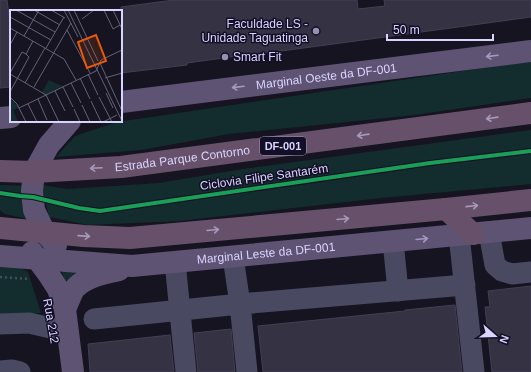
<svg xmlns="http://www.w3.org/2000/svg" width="531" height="372" font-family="Helvetica,sans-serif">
<rect width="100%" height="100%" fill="#161421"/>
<g fill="#132c2d">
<path d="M531 61V98L415 115 229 134 141 150 56 157 75 136 117 122Z"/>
<path d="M531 130V184L381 198 179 221 88 225 49 217 42 185 67 189 159 183 243 169Z"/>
<path d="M0 185 29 186 33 220 5 214 0 210Z"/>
<path d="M0 260H4L28 272 41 313 0 316Z"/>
<path d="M60 266 95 269 65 281Z"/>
</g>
<g fill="#343243" stroke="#433f54">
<path d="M0 0H7L10 22H11V87L0 88Z"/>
<path d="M174 0H357L358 9 385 6 384 0H531V17L363 40 274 52V51L187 63V65L121 73V7Z"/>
<path d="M531 286V372H492L485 307H490L488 291Z"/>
<path d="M455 305 462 372H263L258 326 405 311V310Z"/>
<path d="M231 329 235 372H198L194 333Z"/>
<path d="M170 335 174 372H90L88 344Z"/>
</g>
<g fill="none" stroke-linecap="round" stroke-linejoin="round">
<path stroke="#44505f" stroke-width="2.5" stroke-dasharray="2 3" stroke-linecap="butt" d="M0 277 29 279"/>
<g stroke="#4a4962" stroke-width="21">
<path d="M489 232 495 265 502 271 512 274 531 272"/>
<path d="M459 235 474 372"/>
<path d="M393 241 398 291"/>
<path d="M233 257 240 304 247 372"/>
<path d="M175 262 186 372"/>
<path d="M94 319 240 304 465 285"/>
<path d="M0 324 29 323 55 329"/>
<path d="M0 371 12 370 20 372"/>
</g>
<g stroke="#5e5373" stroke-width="22">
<path id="s1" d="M121 102 531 51"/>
<path d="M0 118 11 117"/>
<path d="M56 245 45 233 34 210 32 191 34 172 49 145 70 121"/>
<path d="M32 252 49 275 58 289 65 309 73 372"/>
<path id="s2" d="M0 256 132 266 531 228"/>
<path d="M65 309C68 303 70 297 73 291 82 277 104 274 119 270"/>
</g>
<g stroke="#67516a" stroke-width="22">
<path id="s3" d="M0 171 34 172 121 167 531 113"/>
<path d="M446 209 473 234"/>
<path d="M0 228 84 236 130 238 446 209 531 200"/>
</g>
<defs>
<path id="cycleway" d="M0 193 20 196 33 197 79 208 100 211 430 163 531 151"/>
</defs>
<use href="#cycleway" stroke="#130f26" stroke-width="6"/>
<use href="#cycleway" stroke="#1a9f57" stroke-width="4"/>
</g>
<defs><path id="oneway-shaft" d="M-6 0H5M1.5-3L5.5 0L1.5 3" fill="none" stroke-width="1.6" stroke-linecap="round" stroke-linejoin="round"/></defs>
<g stroke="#a29ac0">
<use href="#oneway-shaft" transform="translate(492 56) rotate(173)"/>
<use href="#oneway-shaft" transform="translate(238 87) rotate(173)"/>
<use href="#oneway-shaft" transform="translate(422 239) rotate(-5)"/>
</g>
<g stroke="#a699bc">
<use href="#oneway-shaft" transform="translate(492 118) rotate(172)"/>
<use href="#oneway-shaft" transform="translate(363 135) rotate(172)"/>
<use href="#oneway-shaft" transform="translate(96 168) rotate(177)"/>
<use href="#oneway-shaft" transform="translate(472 206) rotate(-6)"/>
<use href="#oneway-shaft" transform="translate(343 219) rotate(-5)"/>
<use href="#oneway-shaft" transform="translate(213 230) rotate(-5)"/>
<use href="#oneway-shaft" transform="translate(84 236) rotate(4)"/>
</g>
<g fill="#9591b1" stroke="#130f26" stroke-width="1.5">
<circle cx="316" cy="31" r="4"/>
<circle cx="225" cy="57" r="4"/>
</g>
<g text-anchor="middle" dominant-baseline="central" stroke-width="3" stroke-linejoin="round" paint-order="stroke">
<rect fill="#130f26" stroke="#9e99be" stroke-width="1" x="260" y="137" width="46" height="18" rx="3"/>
<g font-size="11" font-weight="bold" fill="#d9d4ff">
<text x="283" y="146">DF-001</text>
</g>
<g font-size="12" fill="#d9d4ff" stroke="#130f26" text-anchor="end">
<text x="308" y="24">Faculdade LS -<tspan x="308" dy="14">Unidade Taguatinga</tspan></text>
<text x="233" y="57" text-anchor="start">Smart Fit</text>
</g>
<g font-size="12" fill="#d9d4ff" stroke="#130f26">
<text stroke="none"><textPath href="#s1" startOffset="207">Marginal Oeste da DF-001</textPath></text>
<text stroke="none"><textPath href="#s3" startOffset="183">Estrada Parque Contorno</textPath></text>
<text transform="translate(264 177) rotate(-8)">Ciclovia Filipe Santarém</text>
<text stroke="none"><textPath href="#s2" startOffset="267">Marginal Leste da DF-001</textPath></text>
<text transform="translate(51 321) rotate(80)">Rua 212</text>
</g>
</g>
<g transform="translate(10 10)">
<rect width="112" height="112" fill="#161421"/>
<path d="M39 70 45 73 53 76 36 85 32 82ZM0 88 9 97 3 100 8 112H0Z" fill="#132c2d"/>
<path fill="none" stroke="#64617a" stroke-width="1" d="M6 0 45 22M24 0 50 15M41 0 55 8M54 0 68 27M58 0 112 111M64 0 88 51M94 0 103 19 110 15M103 0 112 19M0 7 41 30M72 9 84 0M0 18 54 49 66 70M57 20 80 63M14 26 29 0M0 35 7 22M36 38 54 7M16 44 23 31M90 53 112 101M0 63 12 42 16 44M0 64 36 85 86 61 91 50 112 40M78 64 88 85M70 68 80 89M95 68 112 63M15 73 35 38M61 73 71 93M24 77 61 13M53 77 63 97M45 81 55 101M0 82 19 47 16 44M96 83 103 98M0 87 7 94 16 112M89 87 102 112M28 89 37 110M81 91 91 112M18 94 27 112M72 95 80 112M9 98 36 85 49 112M64 99 70 112M93 112 107 105"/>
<path fill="#e8590c" fill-opacity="0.15" stroke="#e8590c" stroke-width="2" d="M86 25 96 51 77 58 68 32Z"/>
<rect width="112" height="112" fill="none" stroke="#d9d4ff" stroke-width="2"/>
</g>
<g transform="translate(495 336) rotate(110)" stroke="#130f26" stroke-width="3" paint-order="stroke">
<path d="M0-3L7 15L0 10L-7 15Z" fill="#d9d4ff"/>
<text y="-6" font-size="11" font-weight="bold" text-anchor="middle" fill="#d9d4ff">N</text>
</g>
<path d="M387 34v6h106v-6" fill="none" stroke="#d9d4ff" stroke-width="2"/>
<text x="393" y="34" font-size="12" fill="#d9d4ff" stroke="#130f26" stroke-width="3" paint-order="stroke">50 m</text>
</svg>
